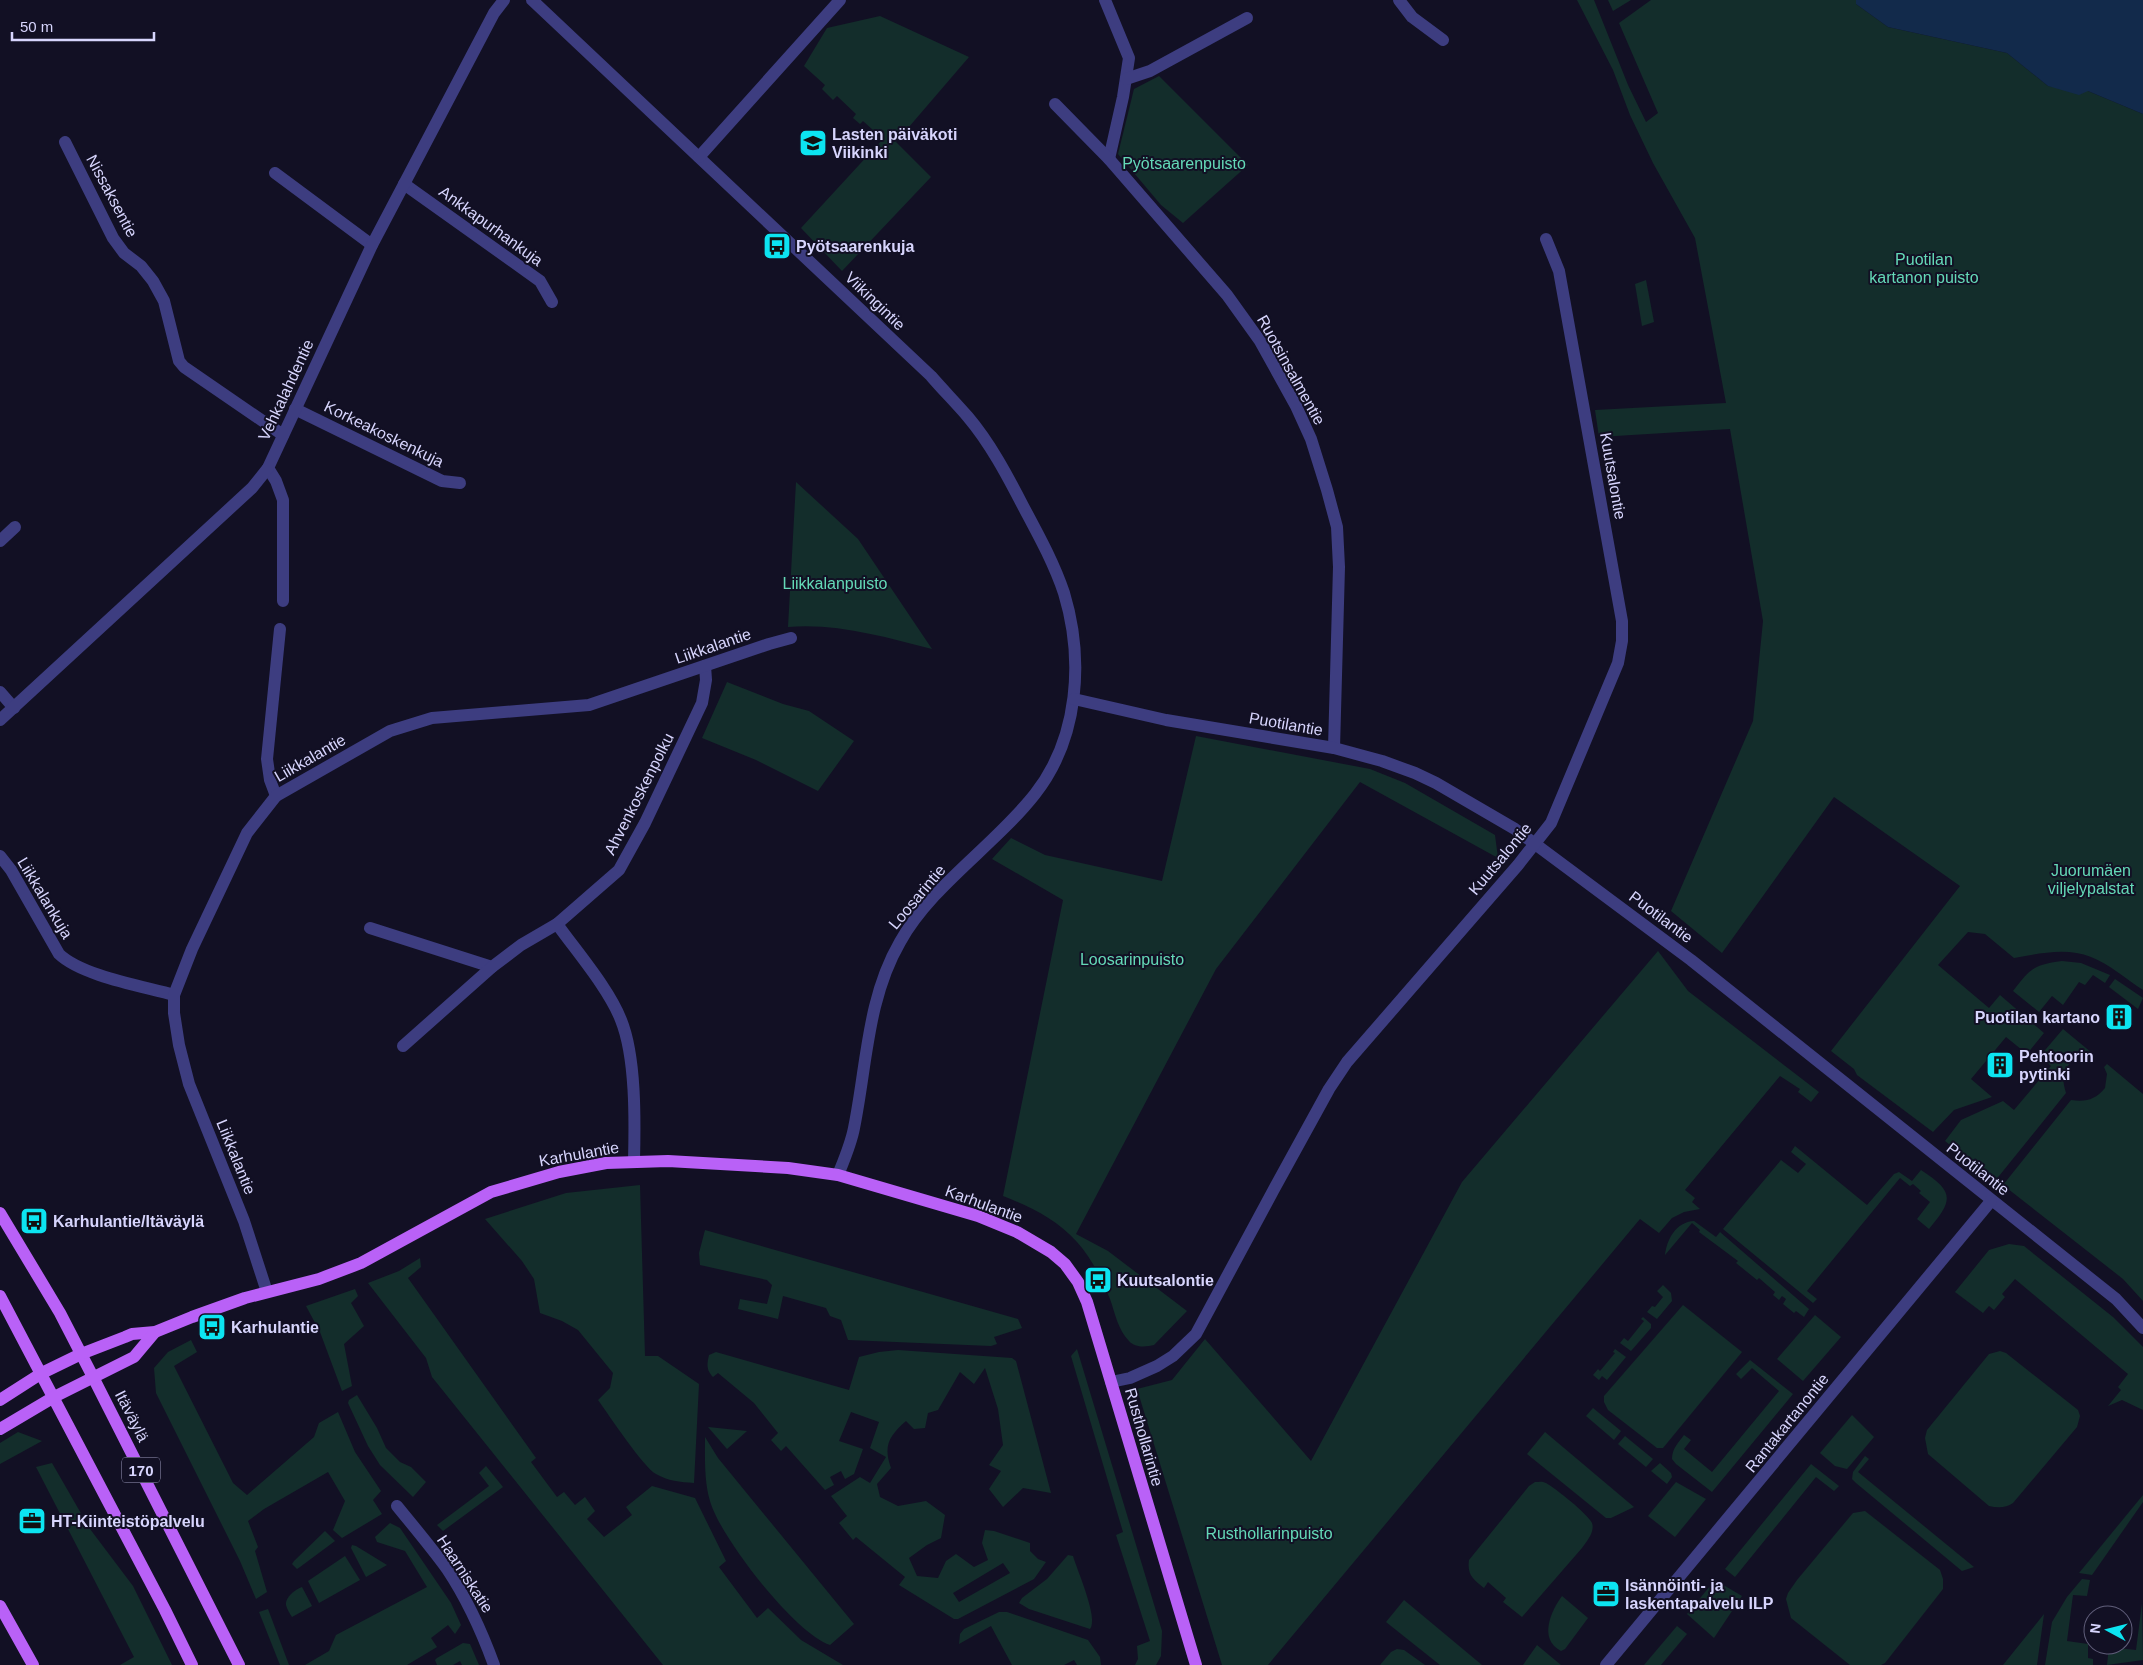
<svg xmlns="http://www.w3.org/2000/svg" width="2143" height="1665" font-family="Arial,sans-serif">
<rect width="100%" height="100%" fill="#121024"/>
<g fill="#132d2b" fill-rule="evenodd">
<path d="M1577 0H1594L1628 85 1646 122 1658 113 1619 23 1651 0H1856V4L1888 27 2007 53 2048 86 2088 91 2143 114V990C2126 979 2109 964 2091 957 2066 947 2038 954 2014 958L1985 934 1968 932 1938 965 1989 1008 2000 995 2044 1033 2027 1054 2006 1037 1971 1079 1992 1097 1954 1110 1933 1132 1857 1075 1854 1069 1831 1051 1960 886 1834 797 1722 953 1671 911 1753 721 1763 621 1730 429 1599 437 1595 410 1726 403 1695 238 1653 163 1630 115 1613 70Z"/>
<path d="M1608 0H1631L1613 11Z"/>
<path d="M880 16 969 57 896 142 931 177 842 271 801 228 883 139 863 121 860 124 853 118 856 114 837 96 833 100 822 89 825 85 804 66 827 28Z"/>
<path d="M1159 76 1248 165 1183 223 1161 205 1118 154 1134 89Z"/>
<path d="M1646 280 1654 322 1642 326 1635 284Z"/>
<path d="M796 482 858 539 932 649C884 637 838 623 788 627Z"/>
<path d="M727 682 783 704 809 711 854 741 818 791 756 760 702 738Z"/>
<path d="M1196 736 1370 769 1405 783 1495 835 1498 858 1360 782 1216 969 1076 1234 1108 1251 1187 1311 1154 1345C1146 1347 1135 1348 1129 1341 1118 1330 1115 1313 1110 1299 1102 1279 1092 1259 1077 1242 1056 1219 1031 1207 1003 1196L1063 900 992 859 1011 838 1045 855 1162 881Z"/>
<path d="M1658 951 1688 991 1819 1092 1811 1102 1798 1092 1800 1089 1780 1076 1685 1190 1695 1198 1692 1202 1700 1209 1684 1212 1672 1218 1659 1233 1640 1219 1268 1665H1222L1137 1389 1172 1380 1205 1339 1311 1461 1462 1182Z"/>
<path d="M2062 961 2081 963 2110 975 2105 983 2093 975 2085 985 2079 982 2063 1005 2052 996 2039 1012 2013 991C2031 968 2033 965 2062 961Z"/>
<path d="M2115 979 2143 998 2138 1009 2109 987Z"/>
<path d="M2063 1029 2092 1053 2091 1056 2082 1055C2064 1065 2060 1074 2066 1093L1995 1181 1945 1141 1961 1120 2003 1101 2014 1110 2051 1066 2040 1056Z"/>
<path d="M2107 1064 2143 1094V1301L2123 1279 2003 1185 2071 1100C2086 1102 2095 1100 2105 1088L2107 1074 2104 1067Z"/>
<path d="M1795 1146 1867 1205 1894 1174 1899 1172 1912 1181 1921 1170C1955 1192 1953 1200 1929 1229L1917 1219 1930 1202 1919 1193 1921 1191 1913 1184 1910 1186 1900 1178 1807 1291 1817 1299 1813 1303 1723 1229 1781 1160 1798 1173 1806 1164 1791 1152Z"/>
<path d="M640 1185 645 1356H658L699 1384 694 1483C680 1482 668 1481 656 1474 643 1467 609 1415 598 1400L610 1388 613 1373 578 1330 562 1321 540 1313 534 1279 522 1261 485 1219 566 1193Z"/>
<path d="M1694 1221 1716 1237 1720 1232 1809 1309 1804 1317 1796 1311 1794 1313 1783 1304 1786 1299 1782 1296 1779 1300 1773 1295 1775 1292 1759 1278 1757 1280 1736 1263 1738 1261 1699 1232 1700 1230 1692 1223 1665 1255C1667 1239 1676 1222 1694 1221Z"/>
<path d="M705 1230 1018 1319 1022 1328 994 1337 997 1344 991 1346 848 1340 841 1320 830 1316 826 1308 783 1296 778 1319 738 1309 740 1299 767 1304 772 1285 767 1280 700 1265 699 1253Z"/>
<path d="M2009 1244 2024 1246 2113 1317 2143 1347V1410L2122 1400 2108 1406 2121 1390 2118 1387 2128 1374 2015 1279 2002 1294 2005 1297 1994 1310 1989 1306 1983 1313 1955 1292 1989 1250Z"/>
<path d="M420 1258 421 1267 408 1278 536 1458 531 1462 557 1497 564 1492 575 1505 585 1497 595 1511 587 1519 604 1537 632 1515 626 1507 652 1486 695 1498 726 1561 719 1567 757 1618 768 1608 801 1640 843 1665H663L432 1377 426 1358 368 1283 399 1271Z"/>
<path d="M1663 1285 1671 1293 1672 1301 1657 1319 1647 1312 1652 1306 1655 1307 1663 1297 1657 1291Z"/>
<path d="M355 1289 358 1296 351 1303 364 1326 344 1344 352 1386 342 1391 320 1332 306 1306Z"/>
<path d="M1683 1305 1742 1352 1663 1448H1657L1608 1410 1604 1402V1396Z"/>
<path d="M1815 1315 1841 1337 1803 1381 1777 1359Z"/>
<path d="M1643 1317 1651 1324V1328L1631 1351 1620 1343 1624 1338 1628 1341 1644 1321 1641 1319Z"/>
<path d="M191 1340 197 1352 174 1366 233 1483 247 1495 314 1437 319 1423 338 1412 355 1452 381 1491 373 1500 382 1514 342 1538 333 1530 345 1501 328 1472 264 1509 248 1521 258 1547 255 1551 267 1592 256 1599 240 1561 156 1393 154 1368 168 1352Z"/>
<path d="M1077 1349 1162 1631 1161 1656 1156 1665H1135L1138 1659 1137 1646 1150 1641 1116 1535 1123 1532 1071 1356Z"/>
<path d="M1615 1349 1626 1357 1607 1380 1602 1376 1599 1380 1593 1375 1598 1369 1600 1371 1615 1353 1613 1352Z"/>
<path d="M898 1350 1012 1358 1016 1361 1051 1493 1023 1488 1003 1507 989 1489 1001 1471 989 1465 1003 1445 998 1409 985 1368 974 1384 960 1372 938 1410 928 1413 925 1428 914 1429 906 1421C889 1436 883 1446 891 1468L877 1484 880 1497 898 1506 926 1501 945 1515 941 1538 927 1545 909 1558 917 1576 938 1578 946 1561 956 1554 974 1567 988 1560 982 1543 985 1530 994 1531 1030 1543V1551L1038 1559 1046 1562 1034 1579 958 1619H954L899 1585 905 1577 856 1537 853 1540 839 1523 847 1516 831 1496 860 1477 870 1483 886 1457 870 1448 879 1422 851 1412 839 1441 863 1449 854 1474 845 1479 841 1471 830 1477 834 1485 825 1490 786 1446 781 1451 771 1440 778 1433 754 1403 718 1373 713 1377C706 1370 707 1364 709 1355L716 1352 849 1390 859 1357 879 1352ZM1003 1563 1010 1573 959 1602 953 1593Z"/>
<path d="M2000 1351 2006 1353 2078 1410 2080 1416 2077 1427 2013 1503C2006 1508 1998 1508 1989 1506L1928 1454 1925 1438 1927 1430 1989 1354Z"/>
<path d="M1750 1360 1793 1394 1712 1492 1676 1464 1672 1459C1672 1449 1678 1443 1684 1435L1691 1440 1684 1449 1712 1472 1779 1391 1752 1368 1741 1379 1736 1374Z"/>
<path d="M357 1395 377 1428 386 1448 400 1462 411 1467 426 1482 413 1497 380 1465 368 1446 348 1403 349 1400Z"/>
<path d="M1593 1408 1621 1431 1614 1440 1586 1416Z"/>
<path d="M1852 1415 1874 1437 1847 1469 1835 1466 1820 1453Z"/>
<path d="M708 1427 747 1431 727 1449Z"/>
<path d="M18 1432 42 1441 0 1464V1443Z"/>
<path d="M1545 1432 1634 1507 1611 1518H1606L1527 1454Z"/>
<path d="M1625 1436 1653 1459 1646 1467 1618 1444Z"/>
<path d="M705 1437 718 1458 854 1624 830 1645C795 1634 720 1537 710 1501 704 1481 705 1458 705 1437Z"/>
<path d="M1865 1456 1869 1459 1858 1472 1974 1567 1962 1571 1856 1483 1852 1479 1853 1472Z"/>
<path d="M52 1463 90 1529 133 1586 172 1665H120L134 1657 36 1467Z"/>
<path d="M1660 1463 1671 1473 1672 1477 1667 1484 1651 1471Z"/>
<path d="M1811 1464 1839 1486 1834 1491 1816 1477 1735 1577 1725 1569Z"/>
<path d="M486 1466 503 1487 443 1531 437 1525 489 1486 479 1473Z"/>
<path d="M1535 1482C1539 1482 1542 1481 1546 1483 1555 1488 1588 1514 1592 1523 1595 1532 1587 1541 1582 1548L1522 1617 1503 1602 1506 1598 1488 1582 1484 1588C1473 1579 1467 1575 1469 1560L1529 1486Z"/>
<path d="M1676 1482 1706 1499 1675 1537 1648 1516Z"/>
<path d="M2143 1495V1502L2092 1575 2079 1573Z"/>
<path d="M1865 1511 1940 1570 1943 1579V1589L1885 1663 1881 1665H1850L1791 1618 1786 1599 1788 1593 1797 1580 1853 1513Z"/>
<path d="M390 1523 400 1528 451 1603 461 1625 455 1634 448 1625 431 1638 437 1647 407 1665H305L329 1651 336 1635 427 1587 405 1551 377 1542 375 1537Z"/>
<path d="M325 1531 335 1541 300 1567 297 1569 292 1564 294 1561Z"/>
<path d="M352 1545 356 1546 387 1565 366 1577 351 1548Z"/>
<path d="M1068 1555 1073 1556C1077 1570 1099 1619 1090 1629L1029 1609 1019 1603 1022 1598 1047 1579Z"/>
<path d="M345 1556 360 1580 319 1603 308 1581Z"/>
<path d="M2082 1579 2090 1580 2087 1596 2073 1595 2067 1641 2088 1644V1658L2093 1659V1665H2045L2052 1622 2067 1597Z"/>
<path d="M1715 1580 1742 1596 1714 1638 1687 1614Z"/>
<path d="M302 1587 312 1606 292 1617C290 1614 287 1609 286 1605 285 1597 296 1589 302 1587Z"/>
<path d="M1562 1596 1588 1618 1565 1649 1561 1651C1538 1639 1551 1611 1562 1596Z"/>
<path d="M1404 1600 1482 1665H1440L1386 1622Z"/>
<path d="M2142 1603 2143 1660 2107 1665 2109 1647 2136 1650Z"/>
<path d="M268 1609 289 1665H280L259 1612Z"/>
<path d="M999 1612H1007L1088 1640 1100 1657 1101 1665H1077L1074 1660 1064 1665H1012L991 1626 959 1644 960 1634 964 1629Z"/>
<path d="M2044 1614 2037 1665H2003Z"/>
<path d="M1677 1626 1687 1634 1661 1665H1644Z"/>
<path d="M463 1643 470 1644 479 1665H462L460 1661 453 1665H437L435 1660 437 1658Z"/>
<path d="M1537 1645 1561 1665H1523Z"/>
<path d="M1397 1649 1404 1650 1425 1665H1380L1391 1652Z"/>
</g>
<path fill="#122a4b" d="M1856 0H2143V114L2088 91 2079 95 2048 86 2007 53 1888 27 1856 4Z"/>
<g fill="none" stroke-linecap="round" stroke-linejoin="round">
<g stroke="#3d3d80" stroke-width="12">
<path d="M532 0 931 376C943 390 956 403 968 417 990 443 1007 475 1023 506 1038 534 1054 563 1064 593 1084 659 1079 738 1035 794 995 845 931 886 900 942 867 999 867 1064 854 1128 851 1144 844 1160 838 1175"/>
<path d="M1105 0 1129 58 1123 97 1109 159"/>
<path d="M1399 0 1412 17 1443 40"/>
<path d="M1126 79 1150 71 1247 18"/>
<path d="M1055 104 1109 159 1227 295 1260 341 1296 406 1311 439 1327 490 1337 527 1339 567 1334 748"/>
<path d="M65 142 113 238 124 253 141 266 153 281 164 301 179 361 184 367 283 435"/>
<path d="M699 157 840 0"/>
<path d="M275 173 372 245"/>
<path d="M404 184 540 281 552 302"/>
<path d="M295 409 442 481 460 483"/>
<path d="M268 468 276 481 283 500V601"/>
<path d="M0 541 15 527"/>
<path d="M0 692 14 708"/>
<path d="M1074 699 1166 720 1334 748 1382 761 1415 773 1436 783 1515 829 1691 960 2116 1299 2143 1328"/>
<path d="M0 720 252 488 268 468 372 245 494 13 504 0"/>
<path d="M276 796 270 780 267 759 280 629"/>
<path d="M0 856 11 870 59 954C82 976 142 986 174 995"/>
<path d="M557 924C577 952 609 989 621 1020 636 1057 635 1121 634 1161"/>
<path d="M370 928 492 967"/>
<path d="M403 1046 492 967 521 945 557 924 619 870 645 823 702 703 706 680 705 666"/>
<path d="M267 1292 244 1221 189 1084 179 1045 174 1013V995L192 949 247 833 276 796 390 731 432 718 589 705 769 644 791 638"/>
<path d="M1111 1382 1130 1378 1157 1366 1173 1356 1196 1334 1273 1191 1329 1089 1347 1062 1518 865 1551 823 1618 663 1622 641V621L1559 271 1546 239"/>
<path d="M397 1506C414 1527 431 1547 447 1569 467 1599 482 1632 494 1665"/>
<path d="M1606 1665 1991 1201"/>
</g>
<g stroke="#b961f7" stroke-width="12">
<path d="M0 1213 60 1313 93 1377 239 1665"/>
<path d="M0 1296 165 1610 192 1665"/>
<path d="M0 1400 42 1373 81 1354 125 1337 132 1334 155 1332 192 1317 245 1298 319 1279 361 1263 491 1192 559 1172 606 1163 668 1161 788 1168 838 1175 978 1216 1017 1232 1051 1252 1065 1264 1078 1282 1087 1302 1196 1665"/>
<path d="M0 1429 54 1397 134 1357 155 1332"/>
<path d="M0 1606 33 1665"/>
</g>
</g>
<defs>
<symbol id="school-square" viewBox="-11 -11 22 22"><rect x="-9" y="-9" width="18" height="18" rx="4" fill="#0ce4f1" stroke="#121024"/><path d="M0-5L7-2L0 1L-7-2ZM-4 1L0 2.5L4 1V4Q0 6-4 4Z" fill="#111"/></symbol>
<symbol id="bus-square" viewBox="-11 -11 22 22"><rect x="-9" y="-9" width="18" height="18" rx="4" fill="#0ce4f1" stroke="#121024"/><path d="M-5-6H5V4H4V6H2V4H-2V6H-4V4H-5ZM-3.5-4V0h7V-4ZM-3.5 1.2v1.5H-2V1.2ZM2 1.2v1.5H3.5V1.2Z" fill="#111"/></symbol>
<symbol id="building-square" viewBox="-11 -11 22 22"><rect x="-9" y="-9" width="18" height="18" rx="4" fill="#0ce4f1" stroke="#121024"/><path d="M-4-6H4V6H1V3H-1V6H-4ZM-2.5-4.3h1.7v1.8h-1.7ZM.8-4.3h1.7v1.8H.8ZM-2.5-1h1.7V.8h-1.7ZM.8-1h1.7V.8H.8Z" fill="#111"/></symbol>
<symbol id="office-square" viewBox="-11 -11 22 22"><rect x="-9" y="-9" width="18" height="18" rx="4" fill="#0ce4f1" stroke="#121024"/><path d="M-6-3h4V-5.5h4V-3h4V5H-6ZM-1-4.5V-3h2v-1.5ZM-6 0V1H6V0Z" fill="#111"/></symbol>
</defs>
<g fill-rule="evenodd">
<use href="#school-square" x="797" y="127" width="32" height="32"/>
<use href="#bus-square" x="761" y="230" width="32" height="32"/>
<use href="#building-square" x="2103" y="1001" width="32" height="32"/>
<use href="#building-square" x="1984" y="1049" width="32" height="32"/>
<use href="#bus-square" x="18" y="1205" width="32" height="32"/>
<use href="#bus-square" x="1082" y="1264" width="32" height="32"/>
<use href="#bus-square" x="196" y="1311" width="32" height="32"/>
<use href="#office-square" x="16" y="1505" width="32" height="32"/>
<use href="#office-square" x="1590" y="1578" width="32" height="32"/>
</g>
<g text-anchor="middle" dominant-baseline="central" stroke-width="4" stroke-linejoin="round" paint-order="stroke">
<rect fill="#121024" stroke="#9c9abc" stroke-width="1" x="122" y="1457.5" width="38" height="25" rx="4"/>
<g font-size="15" font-weight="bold" fill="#d7d5fd">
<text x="141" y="1470">170</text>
</g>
<g font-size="16" font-weight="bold" fill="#d7d5fd" stroke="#121024" text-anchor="start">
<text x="832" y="134">Lasten päiväkoti<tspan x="832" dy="18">Viikinki</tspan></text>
<text x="796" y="246">Pyötsaarenkuja</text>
<text x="2100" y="1017" text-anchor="end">Puotilan kartano</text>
<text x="2019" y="1056">Pehtoorin<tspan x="2019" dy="18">pytinki</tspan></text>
<text x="53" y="1221">Karhulantie/Itäväylä</text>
<text x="1117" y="1280">Kuutsalontie</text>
<text x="231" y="1327">Karhulantie</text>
<text x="51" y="1521">HT-Kiinteistöpalvelu</text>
<text x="1625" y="1585">Isännöinti- ja<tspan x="1625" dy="18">laskentapalvelu ILP</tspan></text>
</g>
<g font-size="16" fill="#64d9b7" stroke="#121024">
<text x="1184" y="163">Pyötsaarenpuisto</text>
<text x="1924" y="259">Puotilan<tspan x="1924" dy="18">kartanon puisto</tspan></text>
<text x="835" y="583">Liikkalanpuisto</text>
<text x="2091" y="870">Juorumäen<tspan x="2091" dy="18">viljelypalstat</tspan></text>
<text x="1132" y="959">Loosarinpuisto</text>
<text x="1269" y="1533">Rusthollarinpuisto</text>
</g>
<g font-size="16" fill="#d7d5fd" stroke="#121024">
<text transform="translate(112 196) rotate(62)">Nissaksentie</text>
<text transform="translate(491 226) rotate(36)">Ankkapurhankuja</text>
<text transform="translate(875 301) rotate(44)">Viikingintie</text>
<text transform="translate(1291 370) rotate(61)">Ruotsinsalmentie</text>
<text transform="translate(286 390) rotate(-65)">Vehkalahdentie</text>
<text transform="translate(384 434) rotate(26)">Korkeakoskenkuja</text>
<text transform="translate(1613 476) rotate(80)">Kuutsalontie</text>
<text transform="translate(713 646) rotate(-19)">Liikkalantie</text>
<text transform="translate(1286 724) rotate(10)">Puotilantie</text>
<text transform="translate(310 758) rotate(-30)">Liikkalantie</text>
<text transform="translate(639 794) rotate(-63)">Ahvenkoskenpolku</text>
<text transform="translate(1500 859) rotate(-50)">Kuutsalontie</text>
<text transform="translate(917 897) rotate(-50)">Loosarintie</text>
<text transform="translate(45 898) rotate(59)">Liikkalankuja</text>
<text transform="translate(1661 917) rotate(37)">Puotilantie</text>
<text transform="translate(579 1154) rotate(-10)">Karhulantie</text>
<text transform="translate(236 1157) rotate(68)">Liikkalantie</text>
<text transform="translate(1978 1169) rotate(38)">Puotilantie</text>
<text transform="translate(984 1204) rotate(20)">Karhulantie</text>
<text transform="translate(132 1416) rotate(63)">Itäväylä</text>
<text transform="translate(1787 1423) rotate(-51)">Rantakartanontie</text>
<text transform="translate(1144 1437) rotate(74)">Rusthollarintie</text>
<text transform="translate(465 1574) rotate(57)">Haarniskatie</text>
</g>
</g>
<g transform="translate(2108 1630) rotate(277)"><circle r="24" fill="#121024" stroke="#615f7b"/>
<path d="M0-4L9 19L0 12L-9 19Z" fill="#0ce4f1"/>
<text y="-8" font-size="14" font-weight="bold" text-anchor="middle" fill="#d7d5fd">N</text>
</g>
<path d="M12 32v8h142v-8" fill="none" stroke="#d7d5fd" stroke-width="2.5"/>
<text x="20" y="32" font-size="15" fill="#d7d5fd" stroke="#121024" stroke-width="4" paint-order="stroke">50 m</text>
</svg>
